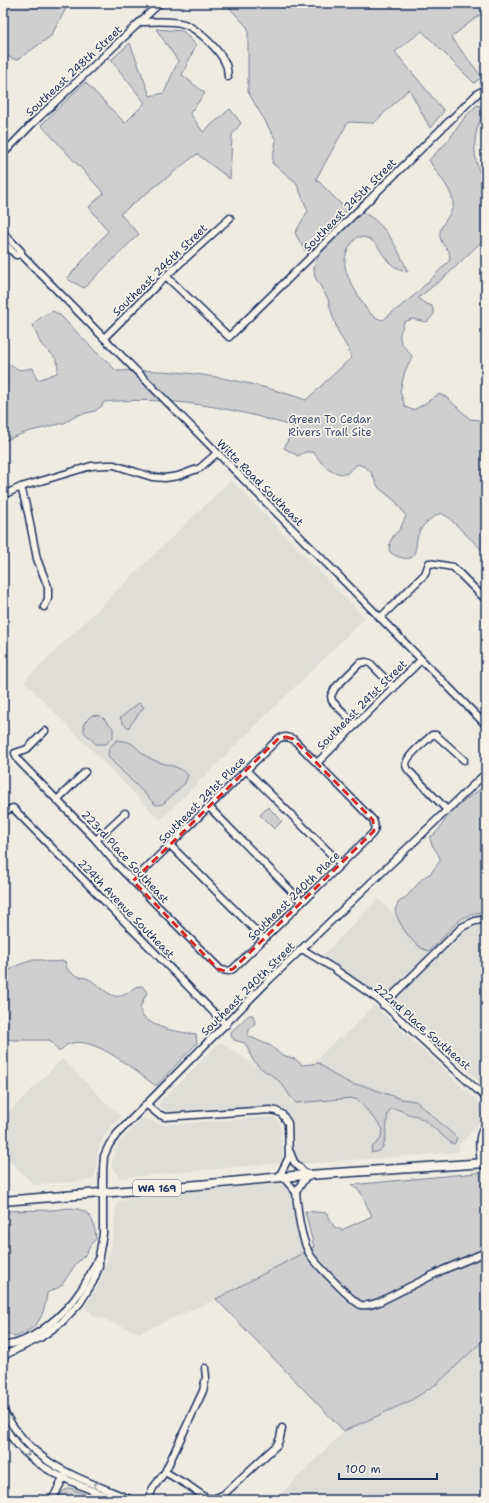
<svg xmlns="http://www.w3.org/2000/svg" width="489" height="1503" font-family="'Shantell Sans',sans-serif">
<rect width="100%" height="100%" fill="#eeebe2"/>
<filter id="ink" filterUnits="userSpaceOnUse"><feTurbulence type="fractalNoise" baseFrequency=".025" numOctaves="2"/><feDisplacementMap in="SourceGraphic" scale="8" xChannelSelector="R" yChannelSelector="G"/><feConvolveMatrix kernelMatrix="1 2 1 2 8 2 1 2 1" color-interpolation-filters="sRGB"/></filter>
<g filter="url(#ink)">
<g fill="#deddd8">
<path d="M231 480 365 618 160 820 24 681Z"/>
<path d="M486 892V1088L384 993 379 996 323 955 378 899 429 948Z"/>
<path d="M374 1005 486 1109V1116L459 1145V1152L300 1164 296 1158 295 1152 292 1120 286 1111 282 1108 276 1106 168 1113 163 1110 158 1105 160 1102 220 1042 291 1090 290 1102 356 1097 386 1106 332 1077 315 1061 340 1036 342 1038Z"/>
<path d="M62 1059 121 1117 112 1125 105 1135 98 1149 95 1176 90 1180 34 1185 3 1154V1118Z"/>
<path d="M272 1117 277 1120 280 1123 283 1158 279 1163 120 1178 112 1168V1161L119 1143 137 1123 142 1119H146L162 1125Z"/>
<path d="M285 1183 290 1184 297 1234 305 1252 216 1299 139 1333 93 1315 85 1307 101 1280 111 1248 117 1202 129 1198Z"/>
<path d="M486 1338V1500H275L344 1431 410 1401 438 1383Z"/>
</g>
<g fill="#cfcfcf" stroke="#757f96">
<path d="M3 3H69L51 36 17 60 3 55Z"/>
<path d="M225 3H486V10L451 37 482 77 474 83 422 31 395 52 444 111 430 128 409 89 374 123 348 122 316 179 347 210 305 251 295 233 308 211 296 182 272 163 276 140 248 92V28Z"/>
<path d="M156 29 183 31 196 45 182 75 205 93 190 113 203 132 230 109 241 123 232 135 230 179 197 154 120 214 139 234 84 288 67 279 108 231 89 207 104 193 41 125 85 82 125 123 145 103 111 60 130 43 150 96 164 93 178 61Z"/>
<path d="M477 105 484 108C483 115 479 122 477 129 473 145 474 164 483 179L486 178V239L478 245 447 275 418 298 424 303 432 306 434 314 427 322 412 319 404 322C403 326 399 333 400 338 400 345 409 350 412 357L405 371 400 391 405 407 413 410 421 406 439 394 446 397 470 419 479 420 486 428V554L448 517 441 513C432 517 421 525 418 535 415 545 418 549 411 558 402 559 396 557 389 551L390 542 394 535 400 529 406 516 396 502 378 487 371 472 365 467 358 464 346 474C326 473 325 466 313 452H305L298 456 284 448 294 427C232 407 169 396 104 402L102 406 95 411 78 415 64 423 27 432 3 441V362L20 370 33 368 37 380 41 379 57 373C61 355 49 355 41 344 37 338 37 332 33 326 37 318 45 315 53 311L60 315 96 352 107 361 116 371C181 368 245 379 306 400L351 358 349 350 339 334 332 314 328 299 315 277 314 268 316 260 325 247 337 235 344 230 362 212C386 223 398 249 408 272 402 270 396 268 391 264 378 252 378 236 357 237 336 260 346 274 359 297 366 308 369 317 383 320L416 294 450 260 449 251C425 229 456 218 453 201 450 186 436 173 429 160L447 142 465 117Z"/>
<path d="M139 703 144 707 128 728 123 723 120 718Z"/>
<path d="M92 715 101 716 113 728V737L106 744H96L84 732V723Z"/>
<path d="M117 740C136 740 137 752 151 759 165 766 176 763 188 775L185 783 163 804 156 805 109 758C106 749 111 746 117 740Z"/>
<path d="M486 785V910L464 917 453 926 433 948 429 951C415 949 398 924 395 910L398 903 407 896 423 878 431 873 440 861C440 852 430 847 430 837 441 831 442 822 451 813 461 802 474 794 486 785Z"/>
<path d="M268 807 282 821 274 829 260 815Z"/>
<path d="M33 960H42L49 962 65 961 67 969C71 972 75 976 80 977 83 978 86 977 89 979 107 990 114 1007 135 987L142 986 147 992 140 1008 142 1016C157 1029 176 1032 196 1034L197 1043 156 1086C136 1072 97 1037 72 1043 66 1044 63 1048 59 1052L50 1040H13L3 1038V974L18 965Z"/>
<path d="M249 1015H253L255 1023 249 1030 248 1036 271 1046 280 1054 295 1059 302 1065 319 1063 334 1075 354 1085H362L401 1099 416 1101 457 1138 455 1143 453 1144C441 1136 431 1123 417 1116 415 1115 411 1115 408 1114 402 1111 397 1108 390 1109 383 1118 392 1156 371 1152L372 1147 380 1140 383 1129 358 1100 352 1098 296 1103C289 1096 286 1088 278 1080 271 1074 261 1070 255 1063 250 1057 249 1049 245 1043L234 1040 231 1036V1032Z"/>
<path d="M486 1172V1338L438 1383 410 1401 344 1431 216 1299 314 1247 305 1211 327 1213 334 1227 342 1230 372 1216 360 1191 351 1185Z"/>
<path d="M69 1208C91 1209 94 1219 96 1239L90 1245 87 1253 75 1265 61 1286 47 1293C44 1317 38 1329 15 1337L3 1332V1211L53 1210Z"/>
<path d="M69 1488 73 1489 100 1500H58L62 1492Z"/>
</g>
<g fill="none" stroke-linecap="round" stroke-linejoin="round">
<defs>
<g id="minor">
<path d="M140 22C155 22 170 20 184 24 198 29 221 51 226 65 228 68 227 73 228 77"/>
<path d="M3 154 32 124 160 3"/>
<path d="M3 233 21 251V254L486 725"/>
<path d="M3 242 16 255 21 254"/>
<path d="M166 276 229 337 478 93 486 89"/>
<path d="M104 338 166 276 230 218"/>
<path d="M21 487 28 513 37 559 48 587V599L44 607"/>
<path d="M3 495 21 487 91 466 106 465H114L152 477 165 478 178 476 200 468 217 453"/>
<path d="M380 618 425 574 429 563 453 567 486 600"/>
<path d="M356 725 332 701 331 696 335 688 360 663 366 662 370 663 394 688"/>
<path d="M45 731 27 749 15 753 18 760 96 840 117 865 221 970 229 971 233 969 372 834C376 829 375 825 373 820L293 739 286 737 279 738 133 881"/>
<path d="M317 763 421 660"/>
<path d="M246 770 341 864"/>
<path d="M57 800 85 772"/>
<path d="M209 807 302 902"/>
<path d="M447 810 410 772C408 770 406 767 406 764 407 755 425 742 432 735H436L464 760"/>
<path d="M3 812 13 808 226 1025"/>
<path d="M96 840 125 813"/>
<path d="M170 845 264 939"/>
<path d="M302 949 333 968 379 1000 486 1098"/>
<path d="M383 1005 462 927 475 921 486 919"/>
<path d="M146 1104 158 1114 165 1117 270 1110 276 1111 282 1114 288 1123 289 1157 279 1177"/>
<path d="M290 1152 294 1162 307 1175 296 1192"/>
<path d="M481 1164C480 1150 476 1136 486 1125"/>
<path d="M283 1177 296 1192"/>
<path d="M296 1192C298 1213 300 1234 309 1253 312 1260 354 1303 361 1305 367 1306 374 1304 379 1302L443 1270 486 1252"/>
<path d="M3 1345C31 1345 67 1312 81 1290 88 1280 93 1268 99 1257"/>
<path d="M3 1356 40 1338 62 1322 80 1303 93 1282 99 1267V1256L103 1234V1170L104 1156 109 1145 117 1134 268 981 486 773"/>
<path d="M3 1410C34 1467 76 1476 132 1500"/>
<path d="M3 1423C24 1467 74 1483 116 1500"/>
<path d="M165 1472 189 1486 206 1498 213 1499 223 1495 277 1445 280 1438 282 1428"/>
<path d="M52 1500 65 1475"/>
<path d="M148 1500 153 1488 165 1472 203 1391 206 1377 205 1368"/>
</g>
<path id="major" d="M3 1201 210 1184 293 1176 486 1163"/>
</defs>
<use href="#minor" stroke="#1b2f5e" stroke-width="9"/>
<use href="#major" stroke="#1b2f5e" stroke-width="11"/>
<use href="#minor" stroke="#f7f3e8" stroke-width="6"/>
<use href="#major" stroke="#f7f3e8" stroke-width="8"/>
</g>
<defs><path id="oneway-chevron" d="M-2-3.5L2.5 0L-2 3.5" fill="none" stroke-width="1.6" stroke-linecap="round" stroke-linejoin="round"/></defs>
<g stroke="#8991a3">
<use href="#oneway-chevron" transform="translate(27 1454) rotate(45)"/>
<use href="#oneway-chevron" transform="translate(96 1485) rotate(-157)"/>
</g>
</g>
<path fill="none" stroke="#d62828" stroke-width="3" stroke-dasharray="8 5" stroke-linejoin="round" d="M286 737 293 739 373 820 374 831 233 969 225 971 218 969 133 881 279 738Z"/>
<g text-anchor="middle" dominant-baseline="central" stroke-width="3.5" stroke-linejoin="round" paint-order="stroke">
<rect fill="#f7f3e8" stroke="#5d6a87" stroke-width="1" x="133" y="1180" width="48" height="16" rx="3"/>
<g font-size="10" font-weight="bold" fill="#1b2f5e">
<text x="157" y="1188">WA 169</text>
</g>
<g font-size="11" fill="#1b2f5e" stroke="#f7f3e8">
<text transform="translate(74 71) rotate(-43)">Southeast 248th Street</text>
<text transform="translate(350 205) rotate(-45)">Southeast 245th Street</text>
<text transform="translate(160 270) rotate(-44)">Southeast 246th Street</text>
<text transform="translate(260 483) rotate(45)">Witte Road Southeast</text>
<text transform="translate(362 705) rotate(-45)">Southeast 241st Street</text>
<text transform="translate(202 800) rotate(-45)">Southeast 241st Place</text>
<text transform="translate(125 857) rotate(47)">223rd Place Southeast</text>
<text transform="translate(294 896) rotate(-44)">Southeast 240th Place</text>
<text transform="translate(126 909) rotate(46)">224th Avenue Southeast</text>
<text transform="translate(248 989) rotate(-45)">Southeast 240th Street</text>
<text transform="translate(422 1027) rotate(41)">222nd Place Southeast</text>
</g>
<g font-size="11" fill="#3f4f75" stroke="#f7f3e8">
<text x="330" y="419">Green To Cedar<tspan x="330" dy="13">Rivers Trail Site</tspan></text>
</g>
</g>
<rect width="489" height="1503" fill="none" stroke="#f7f3e8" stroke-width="16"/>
<rect x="8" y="8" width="473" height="1487" fill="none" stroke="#1b2f5e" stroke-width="1.5" filter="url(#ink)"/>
<path d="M339 1473v6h98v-6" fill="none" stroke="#1b2f5e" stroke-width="2"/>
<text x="345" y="1473" font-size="12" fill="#1b2f5e" stroke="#f7f3e8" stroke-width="3" paint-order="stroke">100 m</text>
</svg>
